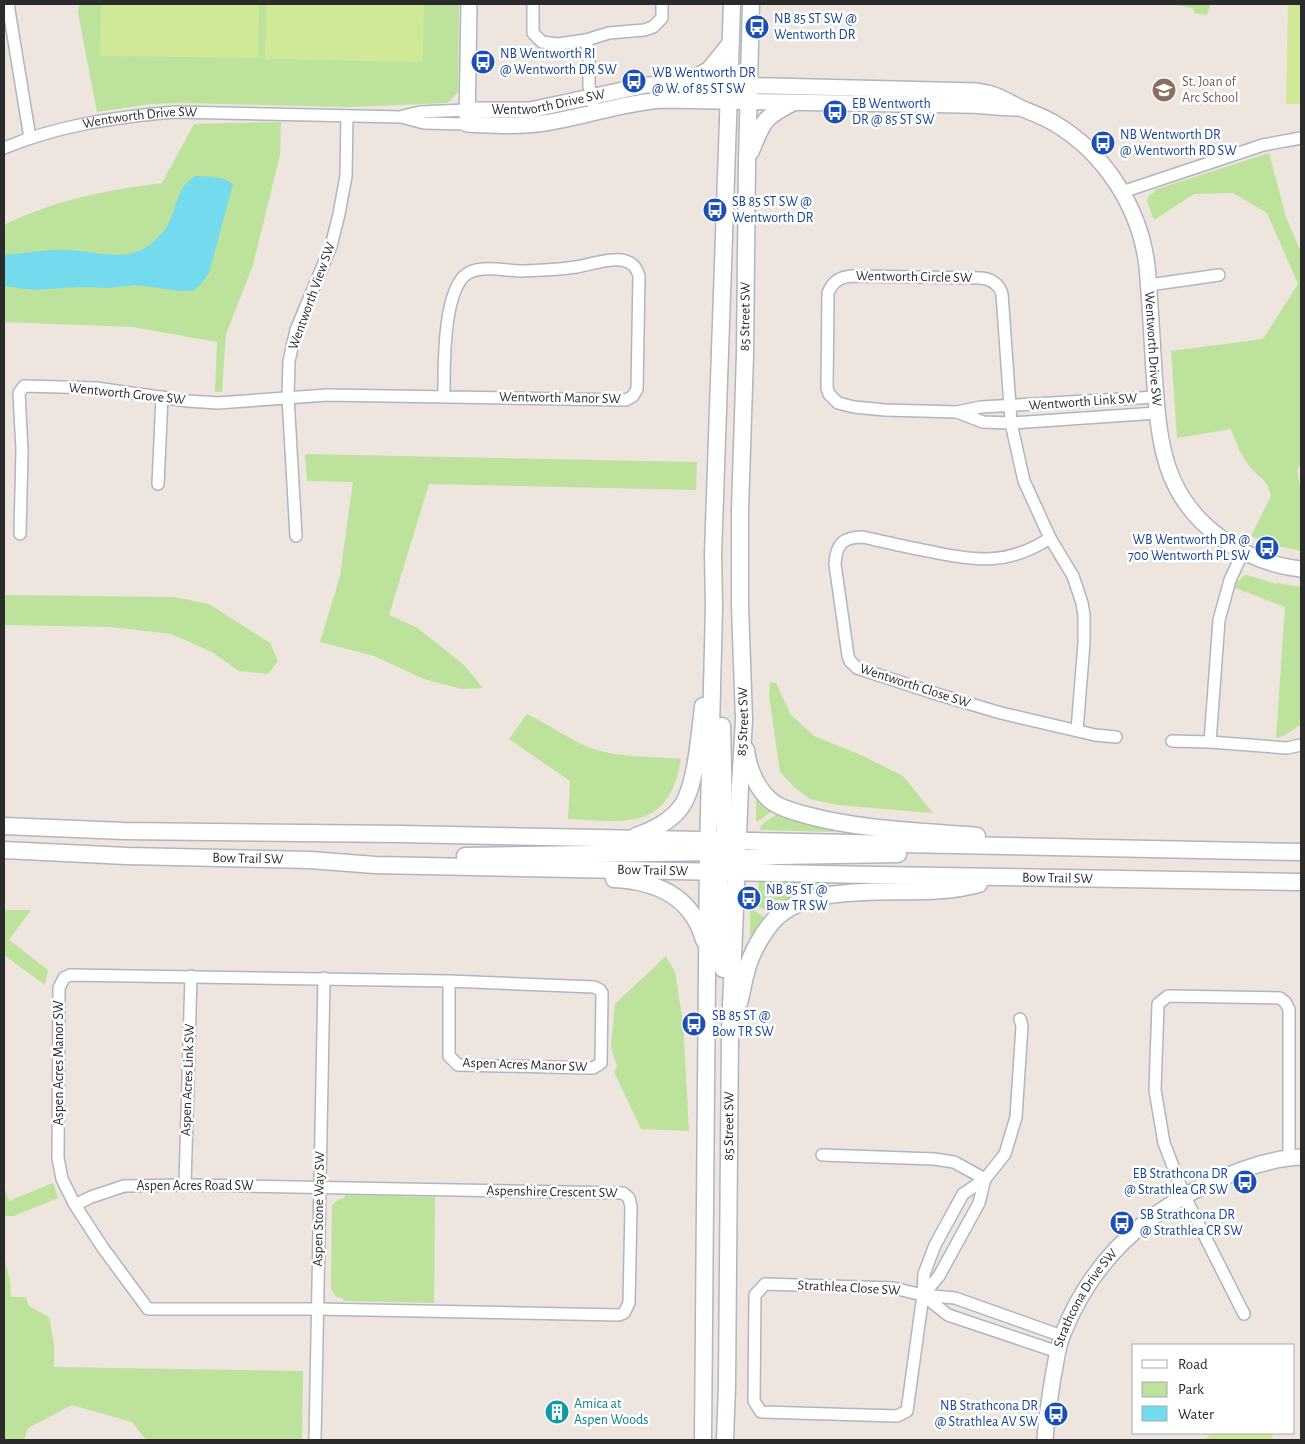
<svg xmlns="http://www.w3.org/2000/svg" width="1305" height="1444" font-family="'Alegreya Sans',sans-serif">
<rect width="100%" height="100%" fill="#ede5de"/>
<g fill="#bce29b">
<path d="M79 4H459L458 92 451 100 446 103 350 107 182 103 150 104 97 112 78 13Z"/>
<path d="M1168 4H1210L1208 13 1206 15 1195 13 1193 8Z"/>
<path d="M281 122 280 155 253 265 226 334 222 392H215L217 342 133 327 4 322V225C58 199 103 191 162 183L194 124Z"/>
<path d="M1269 153 1286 217 1301 252V464L1297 469 1301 493V551L1278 546 1251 536 1271 496C1266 477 1263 482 1251 468 1241 457 1236 443 1231 429L1177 438 1171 351 1263 339 1298 284 1267 213 1233 193 1194 194 1154 220 1147 201 1149 195 1155 192 1154 190Z"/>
<path d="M305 454 697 462 696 490 429 484 389 615 416 627 463 664 483 688 462 689 424 679 374 656 320 642 340 576 353 482 307 481Z"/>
<path d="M1247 575 1275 584 1278 583 1301 587V725L1296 727V728C1289 732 1284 737 1276 738L1285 607 1235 588 1237 580 1239 581 1243 576Z"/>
<path d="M4 595 174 597 209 604 270 643 278 661 268 674 239 671 212 652 171 634 111 627 4 625Z"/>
<path d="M770 682 776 683 791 715 814 736 861 755 903 776 933 813 837 805 810 799 794 787 780 772 769 695Z"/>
<path d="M527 714C548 724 567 738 588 747 617 758 650 756 681 759 669 831 627 822 568 819L570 781 509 739Z"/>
<path d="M756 792 772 811 758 821H756Z"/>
<path d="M780 812 834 827 833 832 760 830 761 825Z"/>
<path d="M759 880 830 881V885L806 893 771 913 757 906Z"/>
<path d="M750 899 753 910 768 919 755 938 750 936Z"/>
<path d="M4 910H31L9 940 48 970 45 985 4 955Z"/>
<path d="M666 956 675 972 683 1023 689 1131 641 1129 614 1072 617 1066 611 1047 615 1004Z"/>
<path d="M53 1183 58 1198 14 1216H4V1186L9 1201Z"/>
<path d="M345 1195 435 1197 434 1303 343 1301V1298L336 1297 331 1289 332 1205 338 1200 344 1198Z"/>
<path d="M4 1257 10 1281 11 1297H26L29 1306 49 1317 54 1344V1367L303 1371 302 1440H146L132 1422 72 1405 28 1428 24 1440H4Z"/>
</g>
<g fill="#d0e997">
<path d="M101 4H259L258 58 100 56Z"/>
<path d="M266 4H424L423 62 265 59Z"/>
<path d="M1288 4H1301V104H1286Z"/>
<path d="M1212 1433H1269L1273 1435 1272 1440H1207L1206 1438Z"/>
</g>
<path fill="#73dbed" d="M196 176C209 177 222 176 233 184L209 273 200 285 193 291H180L136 285 110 288 80 287 34 290 4 286V255C24 254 45 249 65 250 106 251 136 269 166 228 177 212 176 185 196 176Z"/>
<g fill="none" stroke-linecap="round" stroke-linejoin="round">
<defs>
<g id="minor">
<path d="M8 4 30 138"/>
<path d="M533 4V33L542 42 558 44 586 40 609 33 644 30 653 27 662 18V4"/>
<path d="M586 40 589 58V86L595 113"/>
<path d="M403 116 420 112 467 110"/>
<path id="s1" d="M4 148C59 125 116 117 175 112L401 117 424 123 467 124"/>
<path d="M1122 192 1263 145 1301 138"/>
<path d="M1149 285 1219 275"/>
<path d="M957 412 983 422 1011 423 1157 413"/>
<path d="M158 484 162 397"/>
<path d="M20 534 22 450 19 393 24 386 96 388 188 401 218 403 327 395 626 400 633 396 637 389 639 276C636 266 632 262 621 260 609 258 588 265 576 267 558 270 540 270 522 271 505 271 476 263 463 277 443 300 444 367 444 396"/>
<path d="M296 536 288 397 289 361 296 330 331 246 339 214 346 176 347 116"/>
<path d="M1050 538C1008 566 974 561 928 551 906 547 885 542 863 537 843 537 836 544 835 564L848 656 850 661 857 668 940 695 1001 713 1095 735 1116 737"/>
<path d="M1077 730 1084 643V615L1082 603 1073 576 1050 538 1024 481 1011 423 1010 406 1002 294C999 284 991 279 981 278L852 276C840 277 833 281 828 293L827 388 829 394 838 403 854 407 885 410 957 412 981 407 1156 397"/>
<path d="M1172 741 1210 742 1287 748 1301 745"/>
<path d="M1210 742 1219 620 1230 580 1243 552"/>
<path d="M1020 1019 1022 1026 1016 1117 1005 1154 985 1179 963 1194 935 1245 924 1274 923 1295 907 1411 897 1416 761 1412 754 1401 755 1295 765 1284 893 1288 923 1295 955 1298 1062 1336"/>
<path d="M822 1155 934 1159 954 1162 985 1179"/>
<path d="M185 1185 191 976"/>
<path d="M75 1205 91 1197 124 1186 185 1185 623 1193 629 1198 631 1207 629 1303 624 1313 619 1315 317 1309H148L103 1248 75 1205 62 1179 58 1158 59 988 64 978 70 975 449 981 594 987 600 990 602 993 601 1063 593 1068 458 1065 449 1056V981"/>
<path d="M923 1295 948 1315 1058 1352"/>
<path d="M923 1295 939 1276 979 1203 985 1179"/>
<path d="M1244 1314 1184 1195 1164 1143 1155 1090 1158 1004 1168 996 1280 998 1285 1002 1289 1009V1158"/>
<path d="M315 1440 324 978"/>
</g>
<g id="tertiary">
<path d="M469 4 467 124C492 125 519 127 544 123 584 117 622 103 662 100L962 105C981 105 1000 108 1019 108"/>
<path id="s2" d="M467 110H530L646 85 684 84 976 91C998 94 1004 100 1023 109 1033 113 1044 117 1054 123 1105 153 1140 208 1147 266 1150 301 1152 337 1154 372 1159 439 1161 495 1221 538 1245 555 1272 566 1301 569"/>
<path id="s3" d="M1045 1440C1046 1419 1050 1398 1053 1377 1056 1363 1057 1349 1062 1336 1089 1266 1140 1216 1208 1184 1236 1171 1269 1158 1301 1157"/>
</g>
<g id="secondary">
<path d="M684 84 709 70 731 43"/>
<path d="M751 151C763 121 763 118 792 103"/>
<path d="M722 726 724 814 726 851"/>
<path d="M746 750C748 769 758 792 774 803 783 809 795 812 806 815 861 830 920 831 977 836"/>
<path d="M4 826 124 831 400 834 1301 852"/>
<path d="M636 836C652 831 671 821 681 807 696 787 700 732 703 706"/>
<path id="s4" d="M4 850 127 856 310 860 375 865C684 871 992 878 1301 882"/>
<path d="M465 856 718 852C728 851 733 849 738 841"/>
<path d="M728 859 778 856 898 854"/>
<path d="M719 861 723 969"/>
<path d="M614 879C656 881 692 896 704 940"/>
<path d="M739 1003C742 993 743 983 746 973 750 955 762 933 775 919 814 880 902 896 953 889 962 888 970 886 979 884"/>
<path d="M703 1440 708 853 714 606 713 554 732 4"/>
<path id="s5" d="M725 1440 727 1385 730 1031 740 786 744 720 740 605V510L745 354 747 162 751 4"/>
</g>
</defs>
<use href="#minor" stroke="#b1b5bf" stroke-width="14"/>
<use href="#tertiary" stroke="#b1b5bf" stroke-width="18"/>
<use href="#secondary" stroke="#b1b5bf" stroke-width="19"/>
<use href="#minor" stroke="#fff" stroke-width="11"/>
<use href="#tertiary" stroke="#fff" stroke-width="15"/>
<use href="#secondary" stroke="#fff" stroke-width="16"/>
</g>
<defs>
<symbol id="bus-disc" viewBox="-11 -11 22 22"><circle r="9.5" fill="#1a4fb4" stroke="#fff"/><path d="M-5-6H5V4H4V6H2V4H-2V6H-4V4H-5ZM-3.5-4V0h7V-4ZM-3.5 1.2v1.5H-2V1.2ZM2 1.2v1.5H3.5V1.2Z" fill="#fff"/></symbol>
<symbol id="school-disc" viewBox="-11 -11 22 22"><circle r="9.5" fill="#8d6e63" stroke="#fff"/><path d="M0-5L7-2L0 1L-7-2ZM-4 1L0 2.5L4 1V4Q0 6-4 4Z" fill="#fff"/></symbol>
<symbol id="building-disc" viewBox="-11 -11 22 22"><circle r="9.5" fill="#0f9aa8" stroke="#fff"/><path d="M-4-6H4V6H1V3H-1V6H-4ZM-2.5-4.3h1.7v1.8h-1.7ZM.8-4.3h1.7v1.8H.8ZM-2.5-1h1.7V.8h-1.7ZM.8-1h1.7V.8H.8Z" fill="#fff"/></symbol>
</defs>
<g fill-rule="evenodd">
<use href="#bus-disc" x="743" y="13" width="28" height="28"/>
<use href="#bus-disc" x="469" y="48" width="28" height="28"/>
<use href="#bus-disc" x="620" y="67" width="28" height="28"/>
<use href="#school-disc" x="1150" y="76" width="28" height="28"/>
<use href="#bus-disc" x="821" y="98" width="28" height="28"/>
<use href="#bus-disc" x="1089" y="129" width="28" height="28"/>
<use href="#bus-disc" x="701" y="196" width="28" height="28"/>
<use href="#bus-disc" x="1253" y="534" width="28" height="28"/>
<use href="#bus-disc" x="735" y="884" width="28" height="28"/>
<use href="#bus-disc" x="680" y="1010" width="28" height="28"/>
<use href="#bus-disc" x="1231" y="1168" width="28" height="28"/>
<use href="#bus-disc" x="1108" y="1209" width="28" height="28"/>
<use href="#building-disc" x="543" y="1398" width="28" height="28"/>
<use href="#bus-disc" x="1042" y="1400" width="28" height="28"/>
</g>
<g text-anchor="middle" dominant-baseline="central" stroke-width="5" stroke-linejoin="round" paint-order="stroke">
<g font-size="14" fill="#164399" stroke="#fff" text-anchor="start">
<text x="774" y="19">NB 85 ST SW @<tspan x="774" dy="16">Wentworth DR</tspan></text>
<text x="500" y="54">NB Wentworth RI<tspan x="500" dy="16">@ Wentworth DR SW</tspan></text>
<text x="652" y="73">WB Wentworth DR<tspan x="652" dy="16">@ W. of 85 ST SW</tspan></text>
<text x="852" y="104">EB Wentworth<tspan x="852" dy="16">DR @ 85 ST SW</tspan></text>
<text x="1120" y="135">NB Wentworth DR<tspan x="1120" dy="16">@ Wentworth RD SW</tspan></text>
<text x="732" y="202">SB 85 ST SW @<tspan x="732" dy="16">Wentworth DR</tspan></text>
<text x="1250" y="540" text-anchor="end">WB Wentworth DR @<tspan x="1250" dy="16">700 Wentworth PL SW</tspan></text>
<text x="766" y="890">NB 85 ST @<tspan x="766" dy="16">Bow TR SW</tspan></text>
<text x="712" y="1016">SB 85 ST @<tspan x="712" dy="16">Bow TR SW</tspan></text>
<text x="1228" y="1174" text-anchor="end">EB Strathcona DR<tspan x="1228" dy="16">@ Strathlea GR SW</tspan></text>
<text x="1140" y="1215">SB Strathcona DR<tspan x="1140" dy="16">@ Strathlea CR SW</tspan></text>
<text x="1038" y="1406" text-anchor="end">NB Strathcona DR<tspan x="1038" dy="16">@ Strathlea AV SW</tspan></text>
</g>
<g font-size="14" fill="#785e54" stroke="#fff" text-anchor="start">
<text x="1182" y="82">St. Joan of<tspan x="1182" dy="16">Arc School</tspan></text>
</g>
<g font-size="14" fill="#2b2b2b" stroke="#fff">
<text stroke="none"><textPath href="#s2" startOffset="82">Wentworth Drive SW</textPath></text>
<text stroke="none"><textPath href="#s1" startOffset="140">Wentworth Drive SW</textPath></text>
<text transform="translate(914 277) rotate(1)">Wentworth Circle SW</text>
<text transform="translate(312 296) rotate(-70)">Wentworth View SW</text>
<text stroke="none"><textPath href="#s5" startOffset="1124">85 Street SW</textPath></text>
<text stroke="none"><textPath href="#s2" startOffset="856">Wentworth Drive SW</textPath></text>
<text transform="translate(127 394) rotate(6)">Wentworth Grove SW</text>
<text transform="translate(560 398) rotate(1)">Wentworth Manor SW</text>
<text transform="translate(1083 402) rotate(-4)">Wentworth Link SW</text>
<text transform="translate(915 686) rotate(18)">Wentworth Close SW</text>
<text stroke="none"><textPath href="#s5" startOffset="719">85 Street SW</textPath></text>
<text stroke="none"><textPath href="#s4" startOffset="244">Bow Trail SW</textPath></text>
<text stroke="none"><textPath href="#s4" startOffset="649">Bow Trail SW</textPath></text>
<text stroke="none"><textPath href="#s4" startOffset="1054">Bow Trail SW</textPath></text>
<text transform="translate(59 1063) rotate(-90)">Aspen Acres Manor SW</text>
<text transform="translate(525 1065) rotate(2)">Aspen Acres Manor SW</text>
<text transform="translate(188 1080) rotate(-88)">Aspen Acres Link SW</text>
<text stroke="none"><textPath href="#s5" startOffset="314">85 Street SW</textPath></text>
<text x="195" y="1186">Aspen Acres Road SW</text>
<text transform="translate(552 1192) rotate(1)">Aspenshire Crescent SW</text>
<text transform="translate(319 1209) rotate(-89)">Aspen Stone Way SW</text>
<text transform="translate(849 1288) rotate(3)">Strathlea Close SW</text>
<text stroke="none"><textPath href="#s3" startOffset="150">Strathcona Drive SW</textPath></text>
</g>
<g font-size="14" fill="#0d838f" stroke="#fff" text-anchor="start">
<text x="574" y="1404">Amica at<tspan x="574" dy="16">Aspen Woods</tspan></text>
</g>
</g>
<rect width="1305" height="1444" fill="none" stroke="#2b2b2b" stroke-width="10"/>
<rect x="1132" y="1344" width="162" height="90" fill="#ffffff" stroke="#aaaaaa"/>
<rect x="1142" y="1360" width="25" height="8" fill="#ffffff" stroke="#aaaaaa"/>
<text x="1178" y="1369" font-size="15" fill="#2b2b2b">Road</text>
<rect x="1142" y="1382" width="25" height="15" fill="#bce29b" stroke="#aaaaaa"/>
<text x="1178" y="1394" font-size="15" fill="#2b2b2b">Park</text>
<rect x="1142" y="1406" width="25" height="15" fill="#73dbed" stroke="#aaaaaa"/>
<text x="1178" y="1419" font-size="15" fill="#2b2b2b">Water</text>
</svg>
